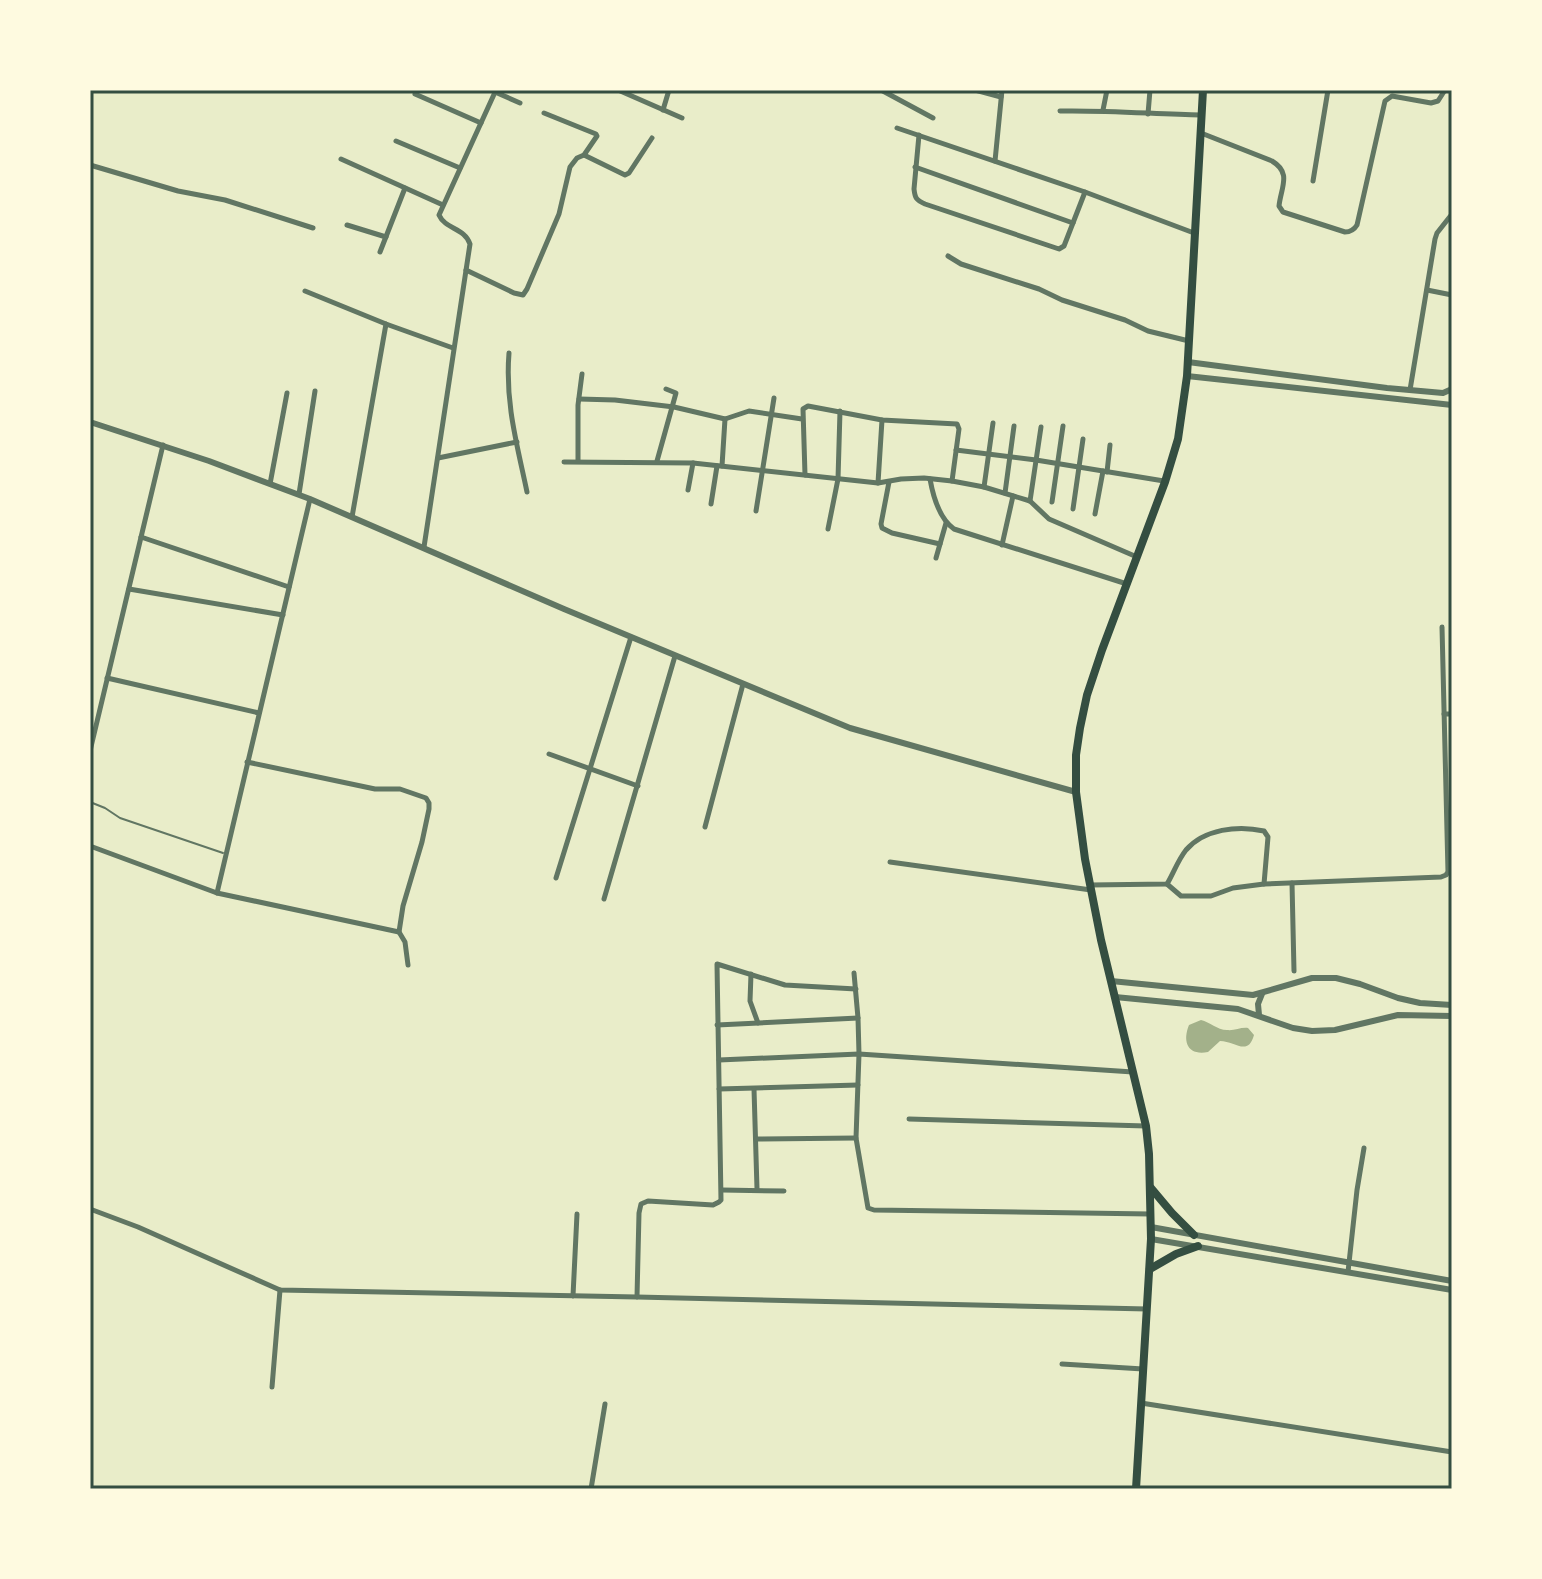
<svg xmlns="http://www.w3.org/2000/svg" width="1542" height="1579" font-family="Arial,sans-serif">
<rect width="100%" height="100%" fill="#e9edc9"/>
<path fill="#a3b18a" d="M1201 1020C1210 1022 1217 1030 1227 1030 1234 1031 1241 1027 1248 1028L1254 1035C1248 1057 1235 1041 1220 1041L1208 1052C1188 1056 1182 1042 1189 1025Z"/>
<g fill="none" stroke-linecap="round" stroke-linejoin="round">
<path stroke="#617663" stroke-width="2" d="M90 802 105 808 120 818 223 853"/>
<g stroke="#617663" stroke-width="5">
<path d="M618 90 682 118"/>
<path d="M881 90 933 118"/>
<path d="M975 90 1001 97"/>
<path d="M495 92 520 103"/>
<path d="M415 94 481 123"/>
<path d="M663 110 669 90"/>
<path d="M1103 110 1107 90"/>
<path d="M1060 111C1107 110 1154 114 1201 115"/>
<path d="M1148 114 1150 90"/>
<path d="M897 128 1085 192 1194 233"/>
<path d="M1201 133 1272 161C1292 173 1281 187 1279 206L1283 212 1345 232C1351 232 1354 230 1357 225L1385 101 1392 96 1431 103 1438 101 1445 90"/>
<path d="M919 135 914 189C915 198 916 200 925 204L1059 249 1064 246 1085 192"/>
<path d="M396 141 460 168"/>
<path d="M584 155 625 175 629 173 652 138"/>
<path d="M341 159 443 205"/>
<path d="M995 161 1002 90"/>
<path d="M90 165 178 191 225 200 313 228"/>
<path d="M915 167 1073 223"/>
<path d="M1313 181 1328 90"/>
<path d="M347 225 386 237"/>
<path d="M380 252 405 188"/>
<path d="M948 256 961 264 1039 289 1062 300 1125 320 1148 331 1189 341"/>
<path d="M466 270 514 293 523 295 527 289 559 214 570 167 577 158 584 155 597 136 596 134 544 113"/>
<path d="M1427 290 1452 295"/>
<path d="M305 291 386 324 453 348"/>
<path d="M509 353C505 403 517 444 527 492"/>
<path d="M1410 390 1435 239 1437 233 1452 214"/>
<path d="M579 399 615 400 674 407 725 419 749 411 802 419"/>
<path d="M956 450 1036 460 1164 481"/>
<path d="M438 458 517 442"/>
<path d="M578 461V405L582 374"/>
<path d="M657 461 676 393 666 389"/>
<path d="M564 462 693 463 878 483 901 479 924 478 952 481 984 487 1030 501 1049 519 1137 557"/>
<path d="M722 466 725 419"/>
<path d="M1107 472 1110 445"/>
<path d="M805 475 803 409 808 406 882 420 957 424 959 429 952 481"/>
<path d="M930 479C933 496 940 519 954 529L1127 584"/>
<path d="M889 482 881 524 882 528 892 533 940 544"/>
<path d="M878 483 882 420"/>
<path d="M270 484 287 393"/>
<path d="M984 487 993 423"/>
<path d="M688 490 693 463"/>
<path d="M1005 493 1014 426"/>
<path d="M299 494 315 391"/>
<path d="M1030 501 1041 427"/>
<path d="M1052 502 1063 426"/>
<path d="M711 504 717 466"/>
<path d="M1073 509 1083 439"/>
<path d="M756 511 774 398"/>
<path d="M1095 514 1103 471"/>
<path d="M352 517 386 324"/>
<path d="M828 529 838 479 840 411"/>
<path d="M141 537 289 587"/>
<path d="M1002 545 1013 496"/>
<path d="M424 547 470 244C465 228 445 229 439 215L496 90"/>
<path d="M936 558 946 523"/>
<path d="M129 589 283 615"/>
<path d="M107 678 259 713"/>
<path d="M1444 714H1452"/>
<path d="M90 751 163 445"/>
<path d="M549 754 638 786"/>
<path d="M705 827 743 684"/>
<path d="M90 846 217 893 399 932 403 906 422 842 429 809V803L426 798 400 789H375L247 762"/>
<path d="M890 862 1091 890"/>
<path d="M556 878 631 637"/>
<path d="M1292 883 1294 971"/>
<path d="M1167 884 1181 896H1211L1233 888 1264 884 1441 877 1446 875 1448 872 1442 627"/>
<path d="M1090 885 1167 884C1173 874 1178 860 1186 850 1204 829 1238 825 1264 831L1268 837 1264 884"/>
<path d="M217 893 310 499"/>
<path d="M604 899 675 656"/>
<path d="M399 932 405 942 408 965"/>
<path d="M854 973 858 1018 859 1054 856 1138 868 1208 874 1210 1150 1214"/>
<path d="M751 974 750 1001 758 1023"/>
<path d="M717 1025 858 1018"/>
<path d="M719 1060 859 1054 1133 1072"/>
<path d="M719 1089 858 1085"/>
<path d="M754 1089 757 1189"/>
<path d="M909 1119 1146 1126"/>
<path d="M756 1139 856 1138"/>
<path d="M722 1190 784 1191"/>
<path d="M90 1209 138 1227 280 1290 637 1297 1147 1309"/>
<path d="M1348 1272 1357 1190 1364 1148"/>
<path d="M573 1296 577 1214"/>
<path d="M637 1297 639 1213 641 1204 648 1201 713 1205 719 1202 721 1200 717 964 785 985 856 989"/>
<path d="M1062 1364 1143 1369"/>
<path d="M272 1387 280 1290"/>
<path d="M1141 1403 1452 1452"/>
<path d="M591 1489 605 1404"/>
</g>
<g stroke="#617663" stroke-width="6">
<path d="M1188 362 1387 388 1443 393 1452 389"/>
<path d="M1187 376 1452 405"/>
<path d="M90 422 209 461 310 499 564 609 850 728 1076 792"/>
<path d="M1111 981 1253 995 1312 978H1336L1360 984 1398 998 1420 1003 1452 1005"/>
<path d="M1115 997 1238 1009 1293 1028 1312 1031 1335 1030 1398 1015 1452 1016"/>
<path d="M1259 1015 1258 1004 1262 994"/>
<path d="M1151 1227 1452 1281"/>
<path d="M1151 1239 1452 1290"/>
</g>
<g stroke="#344e41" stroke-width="8">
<path d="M1151 1188 1172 1213 1194 1235"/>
<path d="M1150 1269 1176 1254 1198 1246"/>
<path d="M1136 1489 1151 1239 1149 1154 1146 1126 1101 940 1085 859 1076 792V755L1080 728 1087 695 1102 650 1165 482 1178 439 1187 376 1203 90"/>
</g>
</g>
<rect width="1542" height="1579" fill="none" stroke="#fefae0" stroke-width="184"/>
<rect x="92" y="92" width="1358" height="1395" fill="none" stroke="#344e41" stroke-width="3"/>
</svg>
